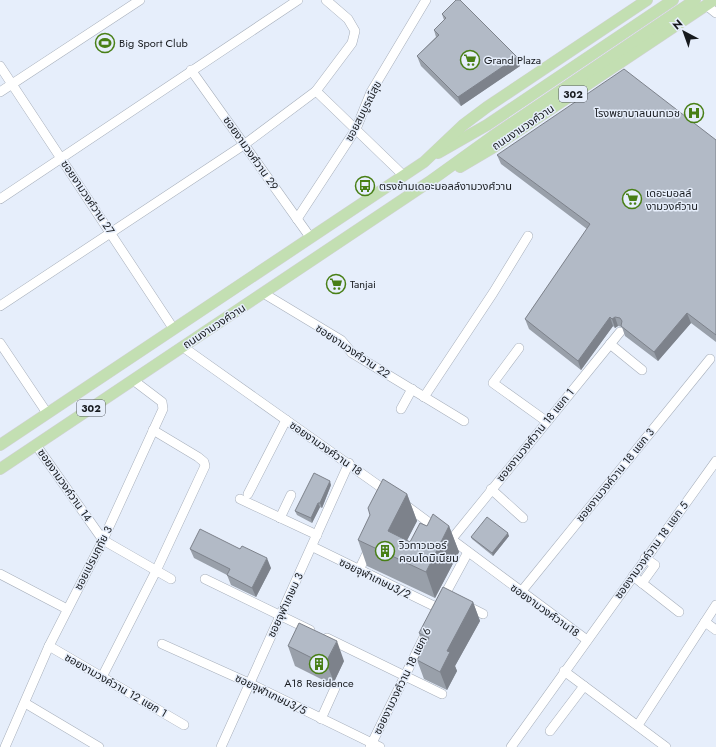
<svg xmlns="http://www.w3.org/2000/svg" width="716" height="747" font-family="Jost,'Noto Sans Thai',sans-serif">
<rect width="100%" height="100%" fill="#e6eefb"/>
<g fill="none" stroke-linecap="round" stroke-linejoin="round">
<defs>
<g id="minor">
<path d="M706 5 716 13"/>
<path d="M0 66 173 328"/>
<path d="M191 70 310 237"/>
<path d="M316 91 403 175"/>
<path d="M0 92 140 0"/>
<path d="M0 199 298 0"/>
<path d="M297 219 356 129 371 92 426 0"/>
<path d="M263 293 341 340 352 353 464 421"/>
<path d="M0 306 245 144 316 91 352 43 355 31 348 19 326 0"/>
<path d="M0 343 47 413"/>
<path d="M610 344 642 370"/>
<path d="M183 347 389 493"/>
<path d="M519 348 493 383 546 421"/>
<path d="M424 397 493 293 528 236"/>
<path d="M401 409 412 389"/>
<path d="M36 445 103 540 171 579"/>
<path d="M491 489 523 518"/>
<path d="M248 494 286 420"/>
<path d="M240 499 317 535"/>
<path d="M404 504 587 640"/>
<path d="M280 518 291 495"/>
<path d="M451 540 620 332"/>
<path d="M313 547 438 608"/>
<path d="M359 570 370 547"/>
<path d="M0 574 67 609"/>
<path d="M633 576 679 612"/>
<path d="M205 579 310 630"/>
<path d="M642 583 655 565 645 558"/>
<path d="M521 592 710 359"/>
<path d="M442 600 468 552"/>
<path d="M465 605 483 614"/>
<path d="M705 622 716 630"/>
<path d="M327 638 442 694"/>
<path d="M162 644 249 683 380 747"/>
<path d="M49 646 184 725"/>
<path d="M564 671 666 747"/>
<path d="M102 677 156 571 205 466 204 462 198 457 153 430"/>
<path d="M25 703 99 747"/>
<path d="M321 719 335 688"/>
<path d="M638 725 716 605"/>
<path d="M550 731 584 686"/>
<path d="M5 747 49 646 103 540 163 409 162 402 133 380"/>
<path d="M221 747 349 463"/>
<path d="M370 747 427 631"/>
<path d="M511 747 716 461"/>
</g>
<g id="major">
<path d="M438 153 487 125 673 0"/>
<path d="M460 167 494 147 714 0"/>
<path d="M0 445 424 162 463 125 487 107 647 0"/>
<path d="M0 469 429 182 493 136 695 0"/>
</g>
</defs>
<use href="#minor" stroke="#a7afbb" stroke-width="10"/>
<use href="#major" stroke="#d1d1d2" stroke-width="12"/>
<use href="#minor" stroke="#fff" stroke-width="9"/>
<use href="#major" stroke="#c3dfb2" stroke-width="11"/>
</g>
<g fill="#99a0aa">
<path d="M442 14 517 57 520 66 461 106 421 66 417 56 436 37 434 30 444 20Z"/>
<path d="M716 140V342L691 323 658 361 625 336 622 327 618 326 615 328 613 326 581 370 529 329 525 319 587 229 501 164 497 155Z"/>
<path d="M331 485 322 508 320 507 312 523 297 515 295 511Z"/>
<path d="M407 494 417 521 407 540 410 542 427 526H449L459 552 435 598 367 566 358 540Z"/>
<path d="M509 536 493 556 472 539 471 537Z"/>
<path d="M190 549 271 568 256 597 231 585 227 575 194 558Z"/>
<path d="M473 602 480 621 455 666 457 671 447 690 424 679 417 660 424 647 419 633Z"/>
<path d="M288 646 344 661 334 682 331 684 295 666Z"/>
</g>
<g fill="#7d828b">
<path d="M517 57 520 66 461 106 458 97Z"/>
<path d="M687 313 691 323 658 361 654 352Z"/>
<path d="M610 317 613 326 581 370 578 361Z"/>
<path d="M615 317 618 326 615 328 612 319Z"/>
<path d="M330 481 331 485 322 508 320 503Z"/>
<path d="M407 494 417 521 398 558 388 531Z"/>
<path d="M318 503 320 507 312 523 311 518Z"/>
<path d="M449 526 459 552 435 598 426 572Z"/>
<path d="M508 533 509 536 493 556 492 553Z"/>
<path d="M267 558 271 568 256 597 252 588Z"/>
<path d="M473 602 480 621 455 666 457 671 447 690 440 672 447 651Z"/>
<path d="M337 641 344 661 334 682 326 662Z"/>
</g>
<g fill="#b2bac6" stroke="#7d828b">
<path d="M456 0H460L517 57 458 97 417 56 439 35 434 30 446 18 442 14Z"/>
<path d="M624 69 716 140V335L687 313 654 352 621 326 622 321 620 318 615 317 612 319 610 317 578 361 525 319 590 224 497 155Z"/>
<path d="M314 473 330 481 320 503H318L311 518 295 511Z"/>
<path d="M383 479 407 494 388 531 410 542 420 523 427 526 433 514 449 526 426 572 358 540 370 515 368 508Z"/>
<path d="M487 517 508 533 492 553 471 537Z"/>
<path d="M200 529 240 549 242 546 267 558 252 588 227 575 230 569 190 549Z"/>
<path d="M443 587 473 602 447 651 450 652 440 672 417 660 429 638 419 633Z"/>
<path d="M299 623 337 641 326 662 324 664 288 646Z"/>
</g>
<defs>
<symbol id="stadium-ring" viewBox="-11 -11 22 22"><circle r="9.5" fill="#e6eefb" stroke="#487f16" stroke-width="1.5"/><path d="M0-5a6.5 5 0 1 0 0 10a6.5 5 0 1 0 0-10ZM-3.5-1.8h7v3.6h-7Z" fill="#487f16"/></symbol>
<symbol id="supermarket-ring" viewBox="-11 -11 22 22"><circle r="9.5" fill="#e6eefb" stroke="#487f16" stroke-width="1.5"/><path d="M-6-5.5h2.5l.6 2H6L4.5 2H-2.5L-4.4-4H-6ZM-1.5 3.2a1.3 1.3 0 1 0 .1 0ZM3 3.2a1.3 1.3 0 1 0 .1 0Z" fill="#487f16"/></symbol>
<symbol id="hospital-ring" viewBox="-11 -11 22 22"><circle r="9.5" fill="#e6eefb" stroke="#487f16" stroke-width="1.5"/><path d="M-5-5h3v3.5h4V-5h3V5h-3V1.5h-4V5h-3Z" fill="#487f16"/></symbol>
<symbol id="bus-ring" viewBox="-11 -11 22 22"><circle r="9.5" fill="#e6eefb" stroke="#487f16" stroke-width="1.5"/><path d="M-5-6H5V4H4V6H2V4H-2V6H-4V4H-5ZM-3.5-4V0h7V-4ZM-3.5 1.2v1.5H-2V1.2ZM2 1.2v1.5H3.5V1.2Z" fill="#487f16"/></symbol>
<symbol id="building-ring" viewBox="-11 -11 22 22"><circle r="9.5" fill="#e6eefb" stroke="#487f16" stroke-width="1.5"/><path d="M-4-6H4V6H1V3H-1V6H-4ZM-2.5-4.3h1.7v1.8h-1.7ZM.8-4.3h1.7v1.8H.8ZM-2.5-1h1.7V.8h-1.7ZM.8-1h1.7V.8H.8Z" fill="#487f16"/></symbol>
</defs>
<g fill-rule="evenodd">
<use href="#stadium-ring" x="94" y="32" width="22" height="22"/>
<use href="#supermarket-ring" x="459" y="49" width="22" height="22"/>
<use href="#hospital-ring" x="683" y="102" width="22" height="22"/>
<use href="#bus-ring" x="354" y="175" width="22" height="22"/>
<use href="#supermarket-ring" x="621" y="188" width="22" height="22"/>
<use href="#supermarket-ring" x="325" y="273" width="22" height="22"/>
<use href="#building-ring" x="374" y="540" width="22" height="22"/>
<use href="#building-ring" x="308" y="653" width="22" height="22"/>
</g>
<g text-anchor="middle" dominant-baseline="central" stroke-width="3" stroke-linejoin="round" paint-order="stroke">
<g fill="#e6eefb" stroke="#555a60" stroke-width="1">
<rect x="559" y="86" width="28" height="16" rx="3"/>
<rect x="77" y="400" width="28" height="16" rx="3"/>
</g>
<g font-size="10" font-weight="bold" fill="#171a1e">
<text x="573" y="94">302</text>
<text x="91" y="408">302</text>
</g>
<g font-size="11" fill="#171a1e" stroke="#e6eefb" text-anchor="start">
<text x="119" y="43">Big Sport Club</text>
<text x="484" y="60">Grand Plaza</text>
<text x="680" y="113" text-anchor="end">โรงพยาบาลนนทเวช</text>
<text x="379" y="186">ตรงข้ามเดอะมอลล์งามวงศ์วาน</text>
<text x="646" y="193">เดอะมอลล์<tspan x="646" dy="13">งามวงศ์วาน</tspan></text>
<text x="350" y="284">Tanjai</text>
<text x="399" y="545">วิวทาวเวอร์<tspan x="399" dy="13">คอนโดมิเนียม</tspan></text>
<text x="319" y="683" text-anchor="middle">A18 Residence</text>
</g>
<g font-size="11" fill="#171a1e" stroke="#e6eefb">
<text transform="translate(363 111) rotate(-63)">ซอยสมบูรณ์สุข</text>
<text transform="translate(523 127) rotate(-34)">ถนนงามวงศ์วาน</text>
<text transform="translate(251 153) rotate(55)">ซอยงามวงศ์วาน 29</text>
<text transform="translate(88 197) rotate(56)">ซอยงามวงศ์วาน 27</text>
<text transform="translate(214 326) rotate(-33)">ถนนงามวงศ์วาน</text>
<text transform="translate(353 351) rotate(34)">ซอยงามวงศ์วาน 22</text>
<text transform="translate(535 435) rotate(-51)">ซอยงามวงศ์วาน 18 แยก 1</text>
<text transform="translate(326 448) rotate(35)">ซอยงามวงศ์วาน 18</text>
<text transform="translate(615 475) rotate(-51)">ซอยงามวงค์วาน 18 แยก 3</text>
<text transform="translate(65 485) rotate(55)">ซอยงามวงค์วาน 14</text>
<text transform="translate(651 550) rotate(-54)">ซอยงามวงค์วาน 18 แยก 5</text>
<text transform="translate(93 558) rotate(-63)">ซอยเปรมฤทัย 3</text>
<text transform="translate(375 578) rotate(26)">ซอยจุฬาเกษม3/2</text>
<text transform="translate(285 605) rotate(-65)">ซอยจุฬาเกษม 3</text>
<text transform="translate(545 610) rotate(36)">ซอยงามวงศ์วาน18</text>
<text transform="translate(402 681) rotate(-64)">ซอยงามวงศ์วาน 18 แยก 6</text>
<text transform="translate(116 685) rotate(30)">ซอยงามวงค์วาน 12 แยก 1</text>
<text transform="translate(271 694) rotate(26)">ซอยจุฬาเกษม3/5</text>
</g>
</g>
<g transform="translate(684 32) rotate(319)" stroke="#e6eefb" stroke-width="3" paint-order="stroke">
<path d="M0-3L7 15L0 10L-7 15Z" fill="#171a1e"/>
<text y="-6" font-size="11" font-weight="bold" text-anchor="middle" fill="#171a1e">N</text>
</g>
</svg>
